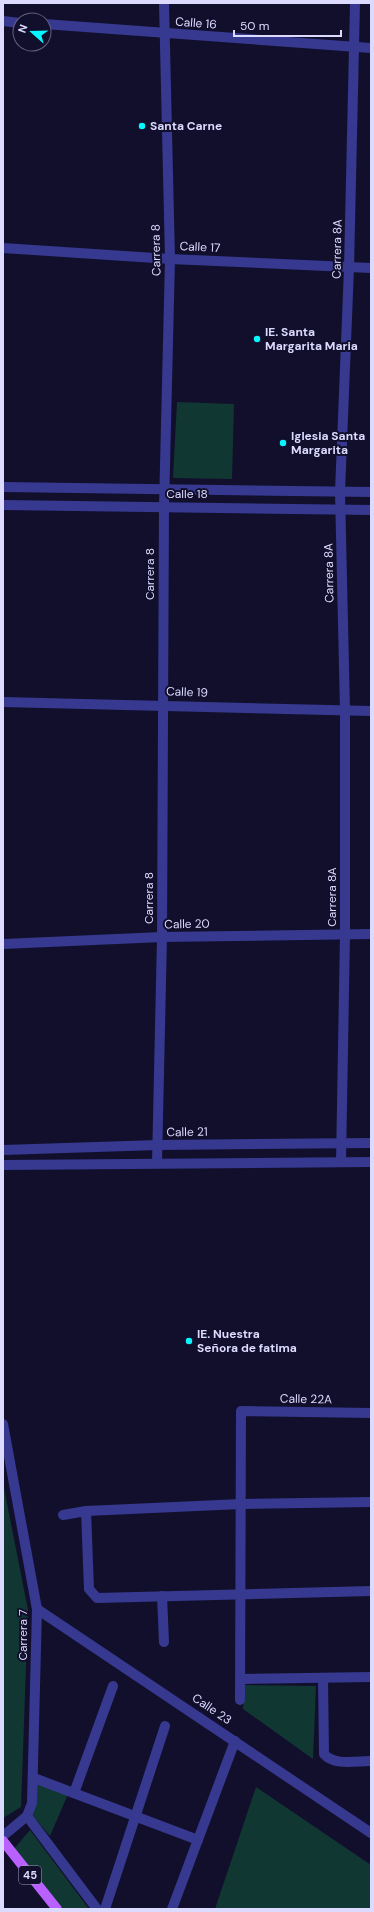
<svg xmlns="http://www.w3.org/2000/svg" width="374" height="1912" font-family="'DM Sans',sans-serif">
<rect width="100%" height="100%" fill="#120f2c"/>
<g fill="#113733">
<path d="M177 402 234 404 232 479 173 478Z"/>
<path d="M3 1483 28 1610 21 1807 3 1818Z"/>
<path d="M245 1685 316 1686 313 1759 243 1709Z"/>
<path d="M37 1782 68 1794 50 1836 33 1816Z"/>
<path d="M256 1787 371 1865V1909H215Z"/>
<path d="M30 1830 89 1909H63L14 1849Z"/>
</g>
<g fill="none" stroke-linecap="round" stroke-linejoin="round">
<g stroke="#36398f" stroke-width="10">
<path d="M3 21 20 23"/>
<path d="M44 24 371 48"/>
<path d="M3 248 170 259 371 268"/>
<path d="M3 487 371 492"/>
<path d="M3 505 371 510"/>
<path d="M3 702 371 711"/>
<path d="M3 944 162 937 371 934"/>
<path d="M3 1150 158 1145 371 1143"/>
<path d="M341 1162 345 934V710L340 492 349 268 355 3"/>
<path d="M157 1163 162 937 164 507 170 259 164 3"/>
<path d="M3 1165 371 1162"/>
<path d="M3 1424 37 1609 32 1803 27 1816 3 1836"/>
<path d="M86 1511 89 1589 97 1598 371 1591"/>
<path d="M63 1515 86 1511 241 1504 371 1502"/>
<path d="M162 1596 164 1642"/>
<path d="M37 1609 371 1833"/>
<path d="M323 1678 324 1754C334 1766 356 1761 371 1761"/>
<path d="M241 1679 371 1677"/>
<path d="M240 1700 241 1411 371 1413"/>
<path d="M34 1778 198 1840"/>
<path d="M74 1793 113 1686"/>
<path d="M27 1816 97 1909"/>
<path d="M105 1909 165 1726"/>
<path d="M172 1909 235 1741"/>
</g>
<path stroke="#b961ff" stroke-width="10" d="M3 1841 57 1909"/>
</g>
<g fill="#06f7ff" stroke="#120f2c" stroke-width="1.5">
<circle cx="142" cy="126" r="4"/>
<circle cx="257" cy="339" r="4"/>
<circle cx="283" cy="443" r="4"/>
<circle cx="189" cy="1341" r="4"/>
</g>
<g text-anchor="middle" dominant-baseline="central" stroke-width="4" stroke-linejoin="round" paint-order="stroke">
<rect fill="#120f2c" stroke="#9f9dc0" stroke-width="1" x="19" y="1866" width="22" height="18" rx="3"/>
<g font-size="11" font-weight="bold" fill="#dcdaff">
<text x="30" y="1875">45</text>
</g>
<g font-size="12" fill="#dcdaff" stroke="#120f2c">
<text transform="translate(196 23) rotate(4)">Calle 16</text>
<text transform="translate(200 247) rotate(3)">Calle 17</text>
<text transform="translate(337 249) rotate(-89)">Carrera 8A</text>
<text transform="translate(156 250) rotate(-91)">Carrera 8</text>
<text x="187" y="494">Calle 18</text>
<text transform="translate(329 573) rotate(-91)">Carrera 8A</text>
<text transform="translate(150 574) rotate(-90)">Carrera 8</text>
<text transform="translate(187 692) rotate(2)">Calle 19</text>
<text transform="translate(332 897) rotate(-90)">Carrera 8A</text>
<text transform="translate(149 898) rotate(-90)">Carrera 8</text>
<text transform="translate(187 924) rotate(-1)">Calle 20</text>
<text transform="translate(187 1132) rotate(-1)">Calle 21</text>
<text transform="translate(306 1399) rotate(1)">Calle 22A</text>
<text transform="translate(23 1635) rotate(-90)">Carrera 7</text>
<text transform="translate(212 1709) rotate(34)">Calle 23</text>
</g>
<g font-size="12" font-weight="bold" fill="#dcdaff" stroke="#120f2c" text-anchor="start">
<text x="150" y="126">Santa Carne</text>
<text x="265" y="332">IE. Santa<tspan x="265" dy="14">Margarita Maria</tspan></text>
<text x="291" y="436">Iglesia Santa<tspan x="291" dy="14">Margarita</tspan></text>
<text x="197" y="1334">IE. Nuestra<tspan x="197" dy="14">Señora de fatima</tspan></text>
</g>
</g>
<rect width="374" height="1912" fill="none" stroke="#dcdaff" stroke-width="8"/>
<g transform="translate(32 32) rotate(290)"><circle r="19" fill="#120f2c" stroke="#636080"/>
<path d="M0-3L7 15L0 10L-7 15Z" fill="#06f7ff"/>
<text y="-6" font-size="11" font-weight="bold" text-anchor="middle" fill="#dcdaff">N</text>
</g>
<path d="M234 30v6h107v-6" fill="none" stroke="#dcdaff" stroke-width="2"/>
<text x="240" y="30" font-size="12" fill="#dcdaff" stroke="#120f2c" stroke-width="3" paint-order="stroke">50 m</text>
</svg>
